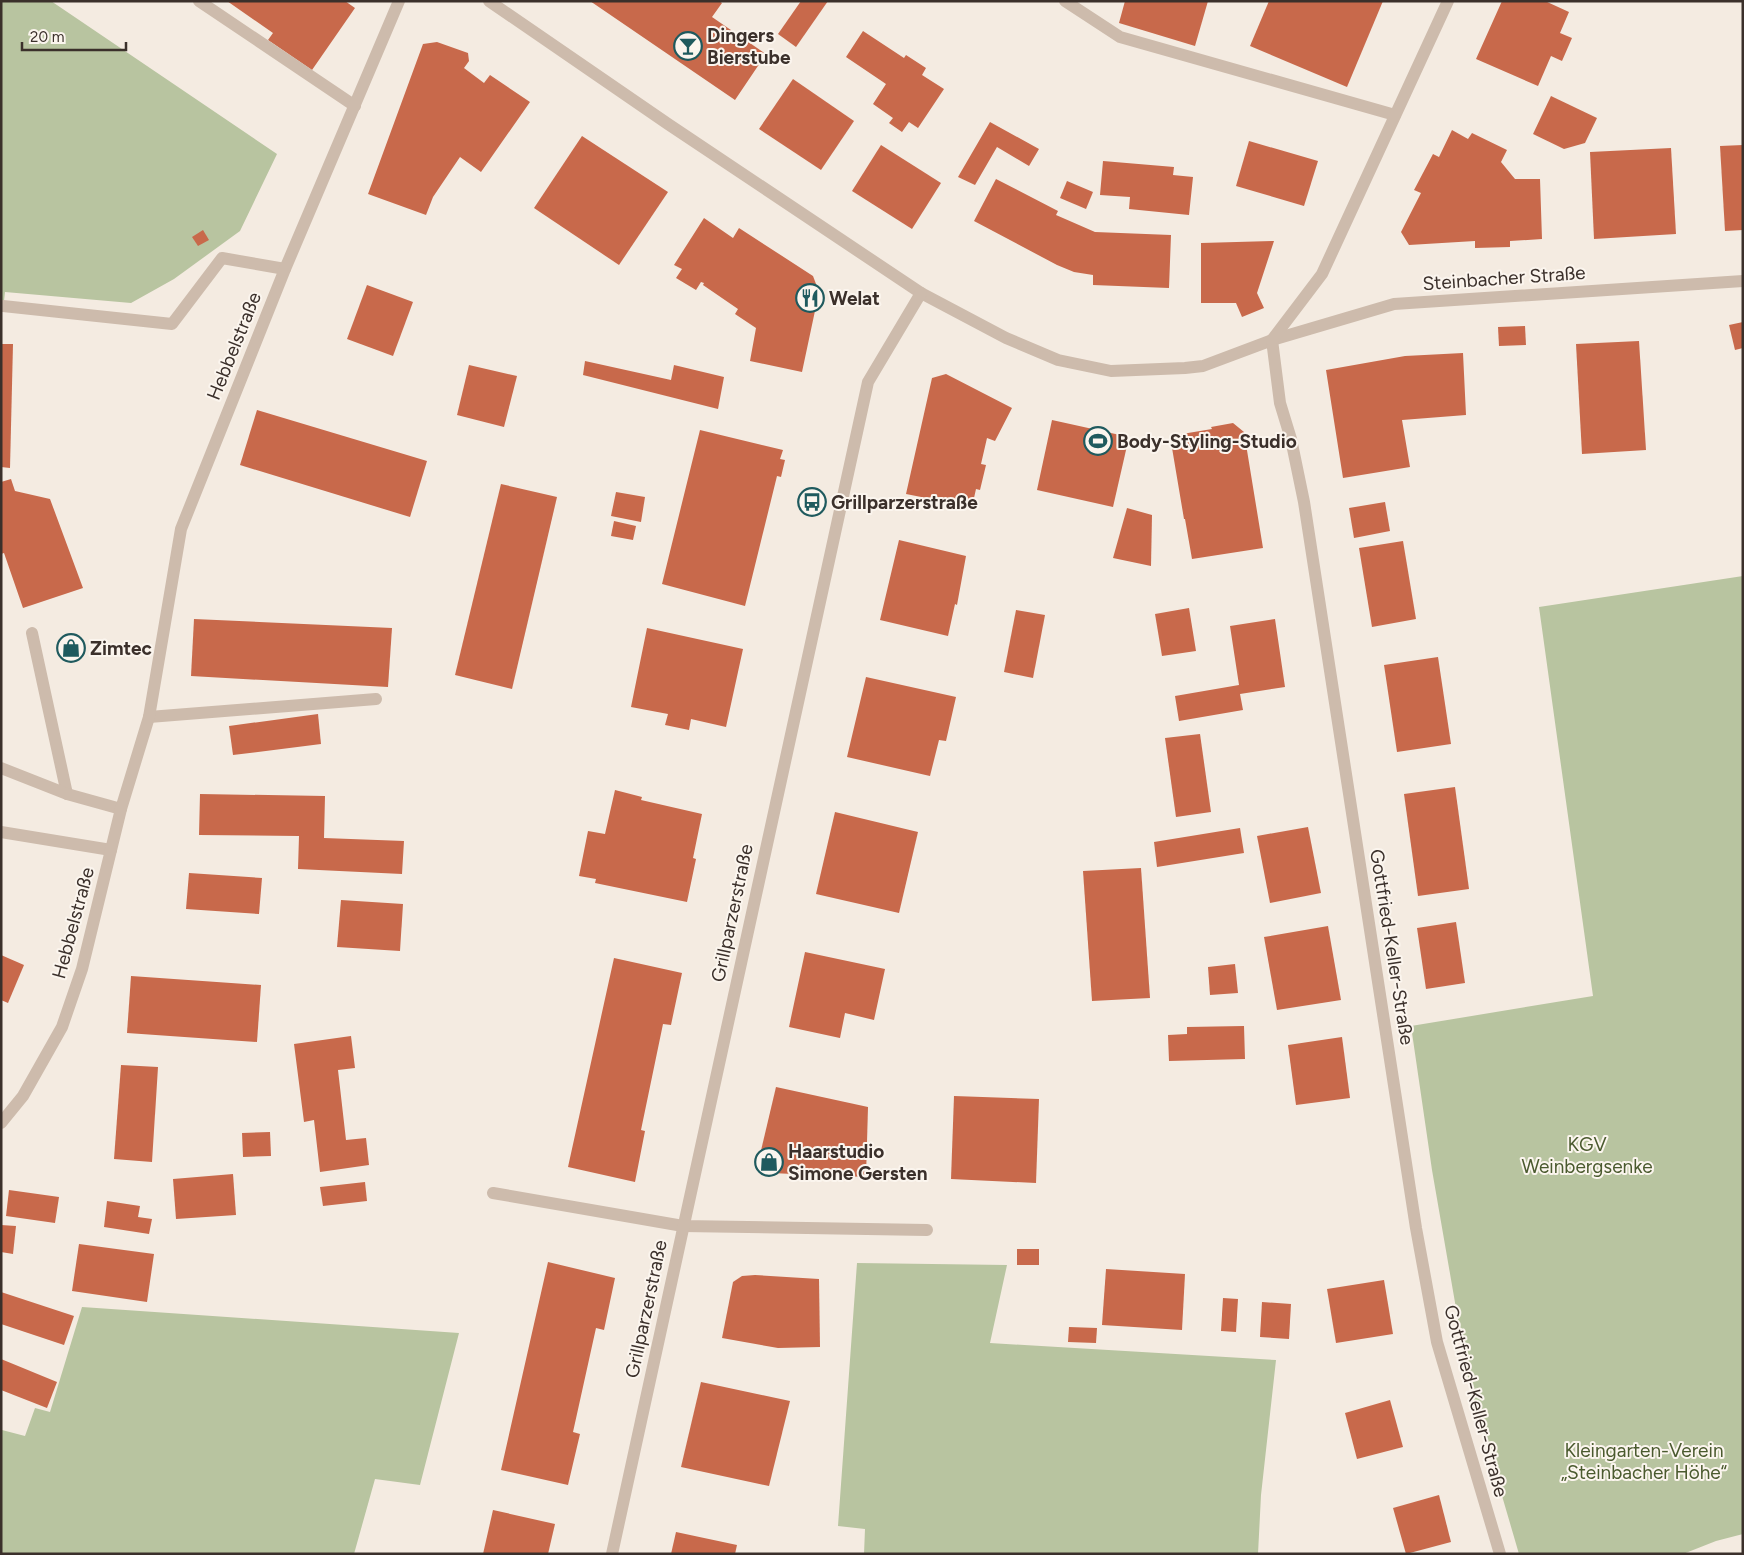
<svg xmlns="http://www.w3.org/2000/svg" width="1744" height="1555" font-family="Figtree,sans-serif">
<rect width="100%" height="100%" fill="#f4ebe1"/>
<g fill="#b8c4a0">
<path d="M1 1H51L277 154 240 231 174 279 131 303 5 292 4 301 1 302Z"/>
<path d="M1743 576V1534L1716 1541 1683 1554H1519L1469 1383 1432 1170 1411 1026 1593 996 1539 607Z"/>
<path d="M857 1263 1007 1265 990 1343 1276 1360 1261 1495 1258 1554H864L865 1529 838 1526Z"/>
<path d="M82 1307 459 1333 420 1485 375 1479 354 1554H1L2 1430 25 1436 35 1408 50 1412Z"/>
</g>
<g fill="#c8694b">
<path d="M227 1H345L355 8 312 70 268 40 273 33Z"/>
<path d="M590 1H719L722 3 712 17 766 54 735 100Z"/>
<path d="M801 1H828L796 47 778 34Z"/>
<path d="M1125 1H1208L1195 46 1119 23Z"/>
<path d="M1269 1H1383L1347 87 1250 46Z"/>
<path d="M1502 1H1545L1569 12 1560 33 1572 38 1562 61 1551 56 1538 86 1476 59Z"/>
<path d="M863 31 904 58 906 55 926 68 922 75 944 89 918 128 909 122 902 132 889 123 893 118 873 104 886 84 846 57Z"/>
<path d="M437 42 468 53 469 61 464 68 484 83 490 75 530 102 481 172 460 157 433 197 426 215 368 194 423 44Z"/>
<path d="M793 79 854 121 821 170 759 129Z"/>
<path d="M1551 96 1597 118 1585 143 1564 149 1533 134Z"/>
<path d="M990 122 1039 149 1029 166 997 147 975 185 958 177Z"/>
<path d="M1452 130 1468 139 1472 133 1507 150 1501 162 1515 179H1540L1542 239 1510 241V247L1475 248V241L1409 245 1401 232 1421 193 1414 190 1433 154 1439 157Z"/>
<path d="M582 136 668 192 619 265 534 208Z"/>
<path d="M1249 141 1318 161 1304 206 1236 186Z"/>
<path d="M881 145 941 183 912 229 852 191Z"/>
<path d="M1743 145V230L1725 231 1720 146Z"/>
<path d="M1671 148 1676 234 1594 239 1590 152Z"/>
<path d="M1103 161 1174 167 1173 175 1193 177 1189 215 1129 209 1130 197 1100 195Z"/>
<path d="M996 179 1058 211 1056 215 1095 232 1171 235 1169 288 1093 285V275L1074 272 1057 265 974 221Z"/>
<path d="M1067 181 1093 192 1086 209 1060 198Z"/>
<path d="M704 218 733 238 739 228 813 276 819 292 802 372 750 361 756 328 735 314 738 309 703 285 704 283 701 282 696 290 676 278 682 269 674 265Z"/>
<path d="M203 230 209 240 198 246 192 237Z"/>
<path d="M1274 241 1257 293 1264 308 1242 317 1236 303H1201V243Z"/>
<path d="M367 285 413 302 393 356 347 339Z"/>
<path d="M1743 322V348L1735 350 1729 325Z"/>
<path d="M1525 326 1526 345 1499 346 1498 327Z"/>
<path d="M1639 341 1646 450 1582 454 1576 344Z"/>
<path d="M1 344H13L10 468 1 467Z"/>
<path d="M1463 353 1466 415 1402 420 1410 467 1343 478 1326 370 1405 356Z"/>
<path d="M585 361 671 380 674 365 724 377 718 409 583 375Z"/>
<path d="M469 365 517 376 504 427 457 415Z"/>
<path d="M946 374 1012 408 995 441 987 438 981 464 986 465 980 490 976 489 972 507 906 494 932 378Z"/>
<path d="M257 410 427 461 410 517 240 465Z"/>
<path d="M1052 420 1129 437 1113 507 1037 490Z"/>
<path d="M1233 423 1244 432 1263 548 1192 559 1185 519H1184L1170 436 1212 429 1211 427Z"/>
<path d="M700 430 783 450 780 459 785 460 781 477 777 476 745 606 662 584Z"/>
<path d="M11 479 15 491 50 499 83 588 23 608 4 553 1 554V482Z"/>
<path d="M501 484 557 497 512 689 455 675Z"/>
<path d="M616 492 645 497 641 522 611 516Z"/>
<path d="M1385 502 1390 531 1354 538 1349 508Z"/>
<path d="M1127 508 1152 515 1151 566 1113 558Z"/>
<path d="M614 521 636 526 633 540 611 536Z"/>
<path d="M899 540 966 556 957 605 955 604 948 636 880 620Z"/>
<path d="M1403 541 1416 619 1372 627 1359 548Z"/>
<path d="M1189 608 1196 651 1162 656 1155 614Z"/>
<path d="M1016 610 1045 615 1033 678 1004 672Z"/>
<path d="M194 619 392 628 388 687 191 676Z"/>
<path d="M1275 619 1285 687 1240 694 1243 710 1179 721 1175 696 1239 685 1230 626Z"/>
<path d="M647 628 743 649 726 727 691 719 689 730 665 725 668 714 631 707Z"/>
<path d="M1438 657 1451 744 1397 752 1384 665Z"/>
<path d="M866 677 956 697 946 741 939 740 930 776 847 757Z"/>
<path d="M318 714 321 744 233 755 229 726Z"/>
<path d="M1200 734 1211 812 1176 817 1165 738Z"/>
<path d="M1455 787 1469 889 1418 896 1404 794Z"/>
<path d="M615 790 642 797 641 800 702 814 693 858 696 859 687 902 595 883 596 879 579 876 588 831 605 834Z"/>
<path d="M200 794 325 796 324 838 404 841 402 874 298 869 299 836 199 835Z"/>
<path d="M835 812 918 832 899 913 816 894Z"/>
<path d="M1308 827 1321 893 1270 903 1257 836Z"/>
<path d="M1240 828 1244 853 1157 867 1154 842Z"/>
<path d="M1141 868 1150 998 1092 1001 1083 871Z"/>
<path d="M189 873 262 878 259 914 186 909Z"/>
<path d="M341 900 403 904 400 951 337 947Z"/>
<path d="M1456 922 1465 983 1426 989 1417 928Z"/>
<path d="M1328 926 1341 1000 1277 1010 1264 937Z"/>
<path d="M805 952 885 969 874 1020 845 1013 840 1038 789 1027Z"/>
<path d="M1 955 24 965 8 1003 1 1000Z"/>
<path d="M614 958 682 973 671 1025 663 1024 641 1130 645 1131 635 1182 568 1167Z"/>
<path d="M1235 964 1238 993 1210 995 1208 967Z"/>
<path d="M131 976 261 985 257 1042 127 1033Z"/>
<path d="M1244 1026 1245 1059 1169 1061 1168 1035 1187 1034V1027Z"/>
<path d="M351 1036 355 1068 338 1070 346 1140 366 1138 369 1165 320 1172 314 1120 304 1122 294 1044Z"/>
<path d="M1342 1037 1350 1098 1296 1105 1288 1045Z"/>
<path d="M121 1065 158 1067 152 1162 114 1159Z"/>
<path d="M776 1087 868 1107 866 1177 770 1173 759 1159Z"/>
<path d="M954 1096 1039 1099 1036 1183 951 1179Z"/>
<path d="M270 1132 271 1156 243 1157 242 1133Z"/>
<path d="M233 1174 236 1215 176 1219 173 1179Z"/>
<path d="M365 1182 367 1201 323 1206 320 1187Z"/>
<path d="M9 1190 59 1197 55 1223 6 1216Z"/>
<path d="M107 1201 140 1206 138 1217 152 1219 149 1234 104 1227Z"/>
<path d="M1 1225 16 1226 13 1254 1 1252Z"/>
<path d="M79 1244 154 1254 147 1302 72 1291Z"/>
<rect x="1017" y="1249" width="22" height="16"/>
<path d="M548 1262 615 1278 604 1330 596 1328 573 1432 580 1434 568 1485 501 1470Z"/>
<path d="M1106 1269 1185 1274 1182 1330 1102 1325Z"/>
<path d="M755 1275 819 1279 820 1347 778 1348 722 1338 733 1282 742 1276Z"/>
<path d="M1384 1280 1393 1334 1336 1343 1327 1289Z"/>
<path d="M1 1292 74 1316 64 1345 1 1324Z"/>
<path d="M1223 1298 1238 1299 1236 1332 1221 1331Z"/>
<path d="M1262 1302 1291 1304 1289 1339 1260 1337Z"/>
<path d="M1069 1327 1097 1328 1096 1343 1068 1342Z"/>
<path d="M1 1359 57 1382 47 1408 1 1390Z"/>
<path d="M701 1382 790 1401 769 1486 681 1467Z"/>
<path d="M1390 1400 1403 1447 1357 1459 1345 1413Z"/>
<path d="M1439 1495 1451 1542 1406 1554 1393 1508Z"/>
<path d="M493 1510 555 1524 548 1554H483Z"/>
<path d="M676 1532 737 1545 735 1554H671Z"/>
</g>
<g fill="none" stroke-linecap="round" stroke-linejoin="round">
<g stroke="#cdbbac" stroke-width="12">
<path d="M199 1 355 106"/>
<path d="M1065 1 1120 37 1395 115"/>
<path d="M3 306 172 324 222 258 285 269"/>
<path d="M32 633 67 794"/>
<path d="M1 768 67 794 121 809"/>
<path d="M1 832 111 850"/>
<path d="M493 1193 683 1226 927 1230"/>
</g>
<g stroke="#cdbbac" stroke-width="12">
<path d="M489 1 668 124 921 293 1006 338 1058 360 1111 371 1185 368 1203 366 1272 340 1394 304 1743 281"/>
<path d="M1272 340 1280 403 1291 439 1304 502 1416 1228 1437 1342 1500 1554"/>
<path d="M1272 340 1322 274 1448 1"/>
<path d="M149 717 376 699"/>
<path d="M1 1123 23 1096 62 1027 82 969 121 809 149 717 181 529 285 269 399 1"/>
<path d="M612 1554 868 382 921 293"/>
</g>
</g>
<defs>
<symbol id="bar-ring" viewBox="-11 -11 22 22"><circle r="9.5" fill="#fbf5ee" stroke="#1f5a5e" stroke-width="1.5"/><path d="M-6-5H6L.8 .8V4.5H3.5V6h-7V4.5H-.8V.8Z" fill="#1f5a5e"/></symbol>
<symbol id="restaurant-ring" viewBox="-11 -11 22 22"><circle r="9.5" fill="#fbf5ee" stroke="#1f5a5e" stroke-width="1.5"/><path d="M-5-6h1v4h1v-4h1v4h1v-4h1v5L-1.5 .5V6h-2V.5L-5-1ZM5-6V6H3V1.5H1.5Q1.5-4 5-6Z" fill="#1f5a5e"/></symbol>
<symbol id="stadium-ring" viewBox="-11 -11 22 22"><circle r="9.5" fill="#fbf5ee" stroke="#1f5a5e" stroke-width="1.5"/><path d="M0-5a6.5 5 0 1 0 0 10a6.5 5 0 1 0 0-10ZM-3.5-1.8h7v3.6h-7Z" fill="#1f5a5e"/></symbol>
<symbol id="bus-ring" viewBox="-11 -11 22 22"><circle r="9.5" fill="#fbf5ee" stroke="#1f5a5e" stroke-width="1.5"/><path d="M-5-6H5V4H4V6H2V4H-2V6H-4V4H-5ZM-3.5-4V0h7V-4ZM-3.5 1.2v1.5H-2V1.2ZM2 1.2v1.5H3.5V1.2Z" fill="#1f5a5e"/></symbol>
<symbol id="shop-ring" viewBox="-11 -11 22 22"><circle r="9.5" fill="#fbf5ee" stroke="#1f5a5e" stroke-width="1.5"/><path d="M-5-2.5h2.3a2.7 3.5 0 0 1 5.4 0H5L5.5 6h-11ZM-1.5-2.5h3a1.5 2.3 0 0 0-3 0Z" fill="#1f5a5e"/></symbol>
</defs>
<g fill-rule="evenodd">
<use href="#bar-ring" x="672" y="30" width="32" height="32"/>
<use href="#restaurant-ring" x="794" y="282" width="32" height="32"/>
<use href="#stadium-ring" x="1082" y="425" width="32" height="32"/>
<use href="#bus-ring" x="796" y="486" width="32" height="32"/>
<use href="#shop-ring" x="55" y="632" width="32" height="32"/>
<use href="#shop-ring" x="753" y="1146" width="32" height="32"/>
</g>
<g text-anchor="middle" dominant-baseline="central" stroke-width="4" stroke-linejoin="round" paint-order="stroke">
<g font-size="19" font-weight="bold" fill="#3b302b" stroke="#fbf5ee" text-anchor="start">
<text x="707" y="35">Dingers<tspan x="707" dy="22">Bierstube</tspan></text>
<text x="829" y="298">Welat</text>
<text x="1117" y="441">Body-Styling-Studio</text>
<text x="831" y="502">Grillparzerstraße</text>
<text x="90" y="648">Zimtec</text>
<text x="788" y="1151">Haarstudio<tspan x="788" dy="22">Simone Gersten</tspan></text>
</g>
<g font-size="19" fill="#3b302b" stroke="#fbf5ee">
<text transform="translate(1504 278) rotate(-4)">Steinbacher Straße</text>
<text transform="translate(234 346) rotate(-68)">Hebbelstraße</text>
<text transform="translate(732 913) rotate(-78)">Grillparzerstraße</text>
<text transform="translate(73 923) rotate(-75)">Hebbelstraße</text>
<text transform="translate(1392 947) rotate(81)">Gottfried-Keller-Straße</text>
<text transform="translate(646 1309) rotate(-78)">Grillparzerstraße</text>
<text transform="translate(1476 1401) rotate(75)">Gottfried-Keller-Straße</text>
</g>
<g font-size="19" fill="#4a5a2e" stroke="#fbf5ee">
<text x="1587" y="1144">KGV<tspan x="1587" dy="22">Weinbergsenke</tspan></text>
<text x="1644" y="1450">Kleingarten-Verein<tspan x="1644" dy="22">„Steinbacher Höhe“</tspan></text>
</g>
</g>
<rect width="1744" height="1555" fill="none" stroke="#3b302b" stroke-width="5"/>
<path d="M22 42v8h104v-8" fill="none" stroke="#3b302b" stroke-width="2.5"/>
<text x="30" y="42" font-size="15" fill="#3b302b" stroke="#fbf5ee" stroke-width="4" paint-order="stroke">20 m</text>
</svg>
